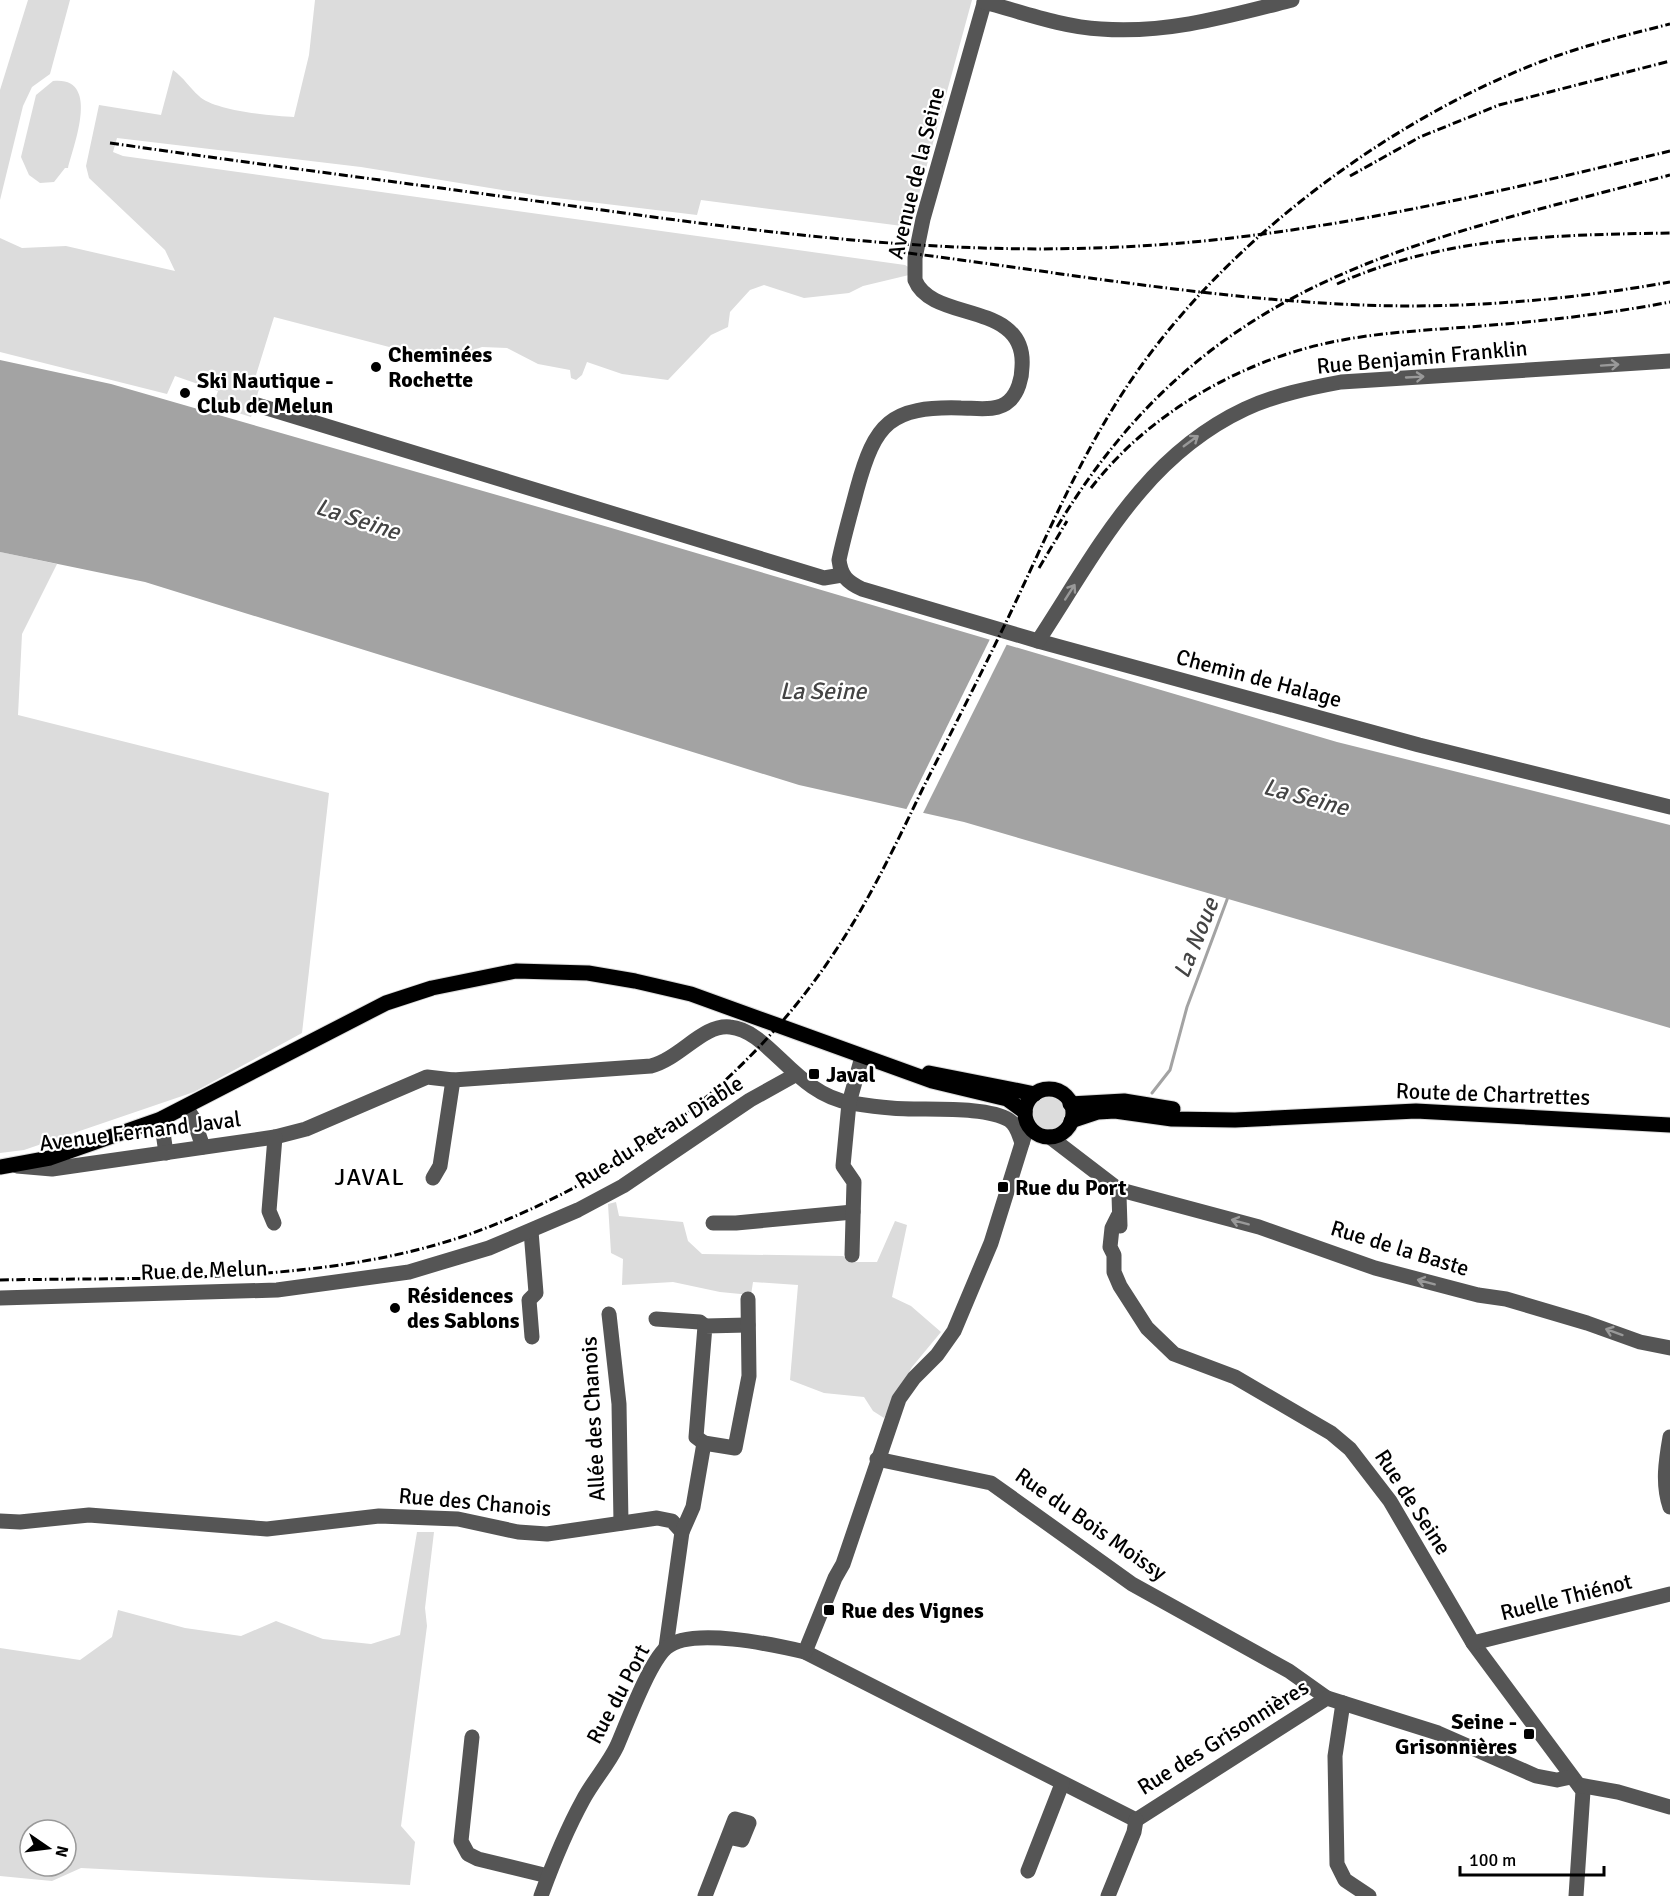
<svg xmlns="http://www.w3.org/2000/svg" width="1670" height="1896" font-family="Signika,sans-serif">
<rect width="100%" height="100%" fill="#fff"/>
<g fill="#dcdcdc" fill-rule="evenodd">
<path d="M28 0H70L50 74 32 87 23 106 0 200V90Z"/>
<path d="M315 0H972L910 227 701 200 697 215 540 196 361 167 117 138 113 152 123 156 905 265 910 268 909 275 863 286 849 293 804 298 764 285 750 290 730 312 728 327 711 335 668 380 622 374 587 362 582 375 576 380 571 378 570 370 538 364 507 348 482 347 443 361 274 317 256 375 261 382 251 417 213 405 218 391 175 376 167 394 0 352V238L22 248 66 246 175 271 165 250 89 178 86 166 99 105 161 115 173 70C184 78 189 87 199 96 214 111 273 116 294 117L309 55Z"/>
<path d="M53 81C101 76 74 144 68 168H65L54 182 40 183 29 175 21 157 36 95Z"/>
<path d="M0 552 57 564 22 634 18 715 329 793 302 1033 194 1092 24 1150 0 1153Z"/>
<circle cx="1050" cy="1113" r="17"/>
<path d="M616 1202 619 1216 683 1222 688 1241 702 1254 843 1256 853 1262H877L895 1221 907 1225 892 1297 911 1306 941 1332 912 1367 884 1418 873 1411 864 1397 824 1393 790 1380 798 1285 753 1282 751 1295 720 1292 673 1282 622 1285 623 1259 611 1253 608 1204Z"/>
<path d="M417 1532H434L425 1608 427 1626 401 1826 415 1842 410 1885 81 1868 52 1881 0 1876V1648L80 1660 112 1637 118 1610 185 1628 241 1636 276 1621 323 1639 371 1644 400 1635ZM30 1830H66V1866H30Z"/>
</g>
<path fill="#a3a3a3" d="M0 360 111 384 608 527 1337 742 1670 825V1028L964 822 799 785 145 582 0 552Z"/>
<path fill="#fff" d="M991 637 1008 642 922 815 905 812Z"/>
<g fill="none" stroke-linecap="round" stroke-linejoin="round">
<path stroke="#a3a3a3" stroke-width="3" d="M1152 1093 1170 1070 1187 1007 1228 897"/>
<defs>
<g id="major">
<path d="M929 1073 1035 1094"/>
<circle cx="1049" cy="1113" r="24"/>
<path d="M1070 1104 1124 1101 1173 1109"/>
<path d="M1071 1121 1098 1112 1115 1111 1172 1119 1235 1120 1416 1111 1670 1125"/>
<path d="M0 1167 50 1158 161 1119 386 1003 432 988 516 971 588 973 635 981 691 994 932 1081 1007 1099 1025 1112"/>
</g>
</defs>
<use href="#major" stroke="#dbdbdb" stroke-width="17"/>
<g stroke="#555" stroke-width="15">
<path d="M985 0 923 219 915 258V280C932 323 1027 300 1022 367 1022 378 1018 393 1009 401 998 412 976 408 961 408 890 406 875 423 857 489 851 512 844 536 839 560 841 576 847 582 862 589L1038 641 1419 745 1670 807"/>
<path d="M984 2C1022 12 1062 27 1101 29 1167 34 1229 16 1292 0"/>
<path d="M257 405 824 578 842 575"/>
<path d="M1038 641C1097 551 1143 457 1245 409 1275 395 1309 388 1341 382L1670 361"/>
<path d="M186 1107 193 1118 203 1147"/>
<path d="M161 1119 166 1153"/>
<path d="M1050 1137 1114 1186 1119 1195 1120 1226"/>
<path d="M17 1166 52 1169 275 1137 306 1129 427 1077 453 1080 651 1066C681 1058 703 1024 730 1027 769 1030 796 1095 851 1103 864 1105 878 1107 891 1108 921 1111 985 1105 1009 1120 1017 1125 1019 1135 1022 1143"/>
<path d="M433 1178 440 1166 453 1080"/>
<path d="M1117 1189 1259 1227 1375 1268 1478 1295 1506 1299 1587 1323 1640 1342 1670 1348"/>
<path d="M1118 1216 1112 1228 1110 1247 1114 1255V1272L1120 1286 1147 1328 1174 1354 1235 1377 1331 1433 1350 1449 1390 1501 1473 1643 1583 1791 1576 1896"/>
<path d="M274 1223 269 1211 275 1137"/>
<path d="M713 1223H736L853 1212"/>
<path d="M531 1231 536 1293 529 1300 532 1337"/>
<path d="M852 1255 854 1182 843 1166 849 1103 862 1057"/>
<path d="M0 1298 277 1290 409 1272 489 1248 578 1210 623 1186 750 1100 795 1075"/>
<path d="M609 1314 619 1404 621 1523"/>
<path d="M656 1319 700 1322 705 1326"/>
<path d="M1670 1437C1666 1460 1662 1484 1670 1507"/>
<path d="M704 1443 696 1437 705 1326 748 1325"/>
<path d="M877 1459 991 1483 1132 1584 1289 1671 1327 1698"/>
<path d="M0 1521 20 1522 89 1515 267 1529 379 1516 458 1519 518 1532 547 1534 657 1518 672 1521 682 1532 666 1647"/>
<path d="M682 1532 693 1507 704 1443 735 1448 749 1376 748 1299"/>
<path d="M1473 1643 1670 1594"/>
<path d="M805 1652 1136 1820"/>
<path d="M1343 1703 1335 1756 1337 1864 1345 1880 1369 1896"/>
<path d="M472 1737 461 1841 468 1854 478 1859 548 1876"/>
<path d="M1579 1785 1618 1792 1670 1807"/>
<path d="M1136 1820 1327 1698 1438 1733 1536 1776 1557 1780 1571 1777"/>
<path d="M1028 1871 1062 1784"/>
<path d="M541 1896C553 1863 566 1831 583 1800 593 1781 608 1765 617 1746 627 1723 649 1663 666 1648 690 1626 775 1645 805 1652L835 1578 843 1564 899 1399 914 1378 937 1355 954 1331 991 1243 1024 1137 1025 1119"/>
<path d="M705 1896 735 1819 749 1823 742 1840 728 1837"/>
<path d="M1108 1896 1134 1832 1136 1820"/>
</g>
<use href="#major" stroke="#000" stroke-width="15"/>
<g stroke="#000" stroke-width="3" stroke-dasharray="9 3 1.5 3" stroke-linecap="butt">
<path d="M110 143C262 165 414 184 565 205 741 229 916 254 1093 248 1288 243 1481 196 1670 151"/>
<path d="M1350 176 1420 137 1499 105 1670 61"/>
<path d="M892 251C1047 270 1206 299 1362 305 1465 309 1568 300 1670 282"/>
<path d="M1337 284C1443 236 1556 235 1670 233"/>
<path d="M1091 488C1148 414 1240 361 1332 342 1380 332 1431 330 1481 326 1544 321 1607 314 1670 302"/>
<path d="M1057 527C1208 277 1409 244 1670 175"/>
<path d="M1039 568 1067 521"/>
<path d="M0 1280C153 1277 325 1285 470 1234 620 1180 751 1081 838 947 871 897 897 842 923 788 952 731 981 674 1009 616 1048 534 1082 451 1134 376 1227 241 1387 121 1540 62 1582 46 1626 35 1670 24"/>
</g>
</g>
<defs><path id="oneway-shaft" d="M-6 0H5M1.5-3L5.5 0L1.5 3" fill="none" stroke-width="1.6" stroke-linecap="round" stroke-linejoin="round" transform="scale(1.5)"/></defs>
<g stroke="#999">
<use href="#oneway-shaft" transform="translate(1610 365) rotate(-4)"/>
<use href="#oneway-shaft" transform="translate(1415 377) rotate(-3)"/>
<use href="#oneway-shaft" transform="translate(1191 441) rotate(-36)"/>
<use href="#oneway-shaft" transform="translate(1070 592) rotate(-57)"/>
<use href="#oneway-shaft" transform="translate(1240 1222) rotate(-165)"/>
<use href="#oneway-shaft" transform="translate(1426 1282) rotate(-165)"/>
<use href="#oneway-shaft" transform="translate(1614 1332) rotate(-160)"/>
</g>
<g fill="#000" stroke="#fff" stroke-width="2">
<circle cx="376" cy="367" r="6"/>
<circle cx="185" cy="393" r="6"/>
<rect x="808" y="1068" width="12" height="12" rx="3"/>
<rect x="997" y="1181" width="12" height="12" rx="3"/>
<circle cx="395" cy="1308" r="6"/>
<rect x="823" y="1604" width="12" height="12" rx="3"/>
<rect x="1523" y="1728" width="12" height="12" rx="3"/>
</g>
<g text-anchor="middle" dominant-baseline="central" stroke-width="4.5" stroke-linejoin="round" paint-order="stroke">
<g font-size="22" fill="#000" stroke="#fff">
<text transform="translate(916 173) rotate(-76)">Avenue de la Seine</text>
<text transform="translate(1422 357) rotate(-5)">Rue Benjamin Franklin</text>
<text transform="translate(1259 678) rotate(15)">Chemin de Halage</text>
<text transform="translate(1493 1094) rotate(2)">Route de Chartrettes</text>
<text transform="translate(140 1131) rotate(-7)">Avenue Fernand Javal</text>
<text transform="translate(659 1132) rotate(-32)">Rue du Pet au Diable</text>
<text transform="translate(1400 1248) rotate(17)">Rue de la Baste</text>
<text transform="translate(204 1270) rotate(-2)">Rue de Melun</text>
<text transform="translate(593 1419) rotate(-93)">Allée des Chanois</text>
<text transform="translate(475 1502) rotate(5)">Rue des Chanois</text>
<text transform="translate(1413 1502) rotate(57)">Rue de Seine</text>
<text transform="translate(1091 1524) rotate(35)">Rue du Bois Moissy</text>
<text transform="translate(1566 1597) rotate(-14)">Ruelle Thiénot</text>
<text transform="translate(618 1694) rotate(-62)">Rue du Port</text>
<text transform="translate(1223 1737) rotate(-32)">Rue des Grisonnières</text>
</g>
<g font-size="22" font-weight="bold" fill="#000" stroke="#fff" text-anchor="start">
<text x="388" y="354">Cheminées<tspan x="388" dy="25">Rochette</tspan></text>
<text x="197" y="380">Ski Nautique -<tspan x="197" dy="25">Club de Melun</tspan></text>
<text x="826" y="1074">Javal</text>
<text x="1015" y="1187">Rue du Port</text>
<text x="407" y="1295">Résidences<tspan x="407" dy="25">des Sablons</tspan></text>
<text x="841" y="1610">Rue des Vignes</text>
<text x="1517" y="1721" text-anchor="end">Seine -<tspan x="1517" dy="25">Grisonnières</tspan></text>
</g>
<g font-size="24" font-style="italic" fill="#444" stroke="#fff">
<text transform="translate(358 519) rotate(18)">La Seine</text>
<text x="823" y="691">La Seine</text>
<text transform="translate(1306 797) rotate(15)">La Seine</text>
<text transform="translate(1196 938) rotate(-68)">La Noue</text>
</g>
<g font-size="24" letter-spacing="1.5" fill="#000" stroke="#fff">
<text x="370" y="1177">JAVAL</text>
</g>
</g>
<g transform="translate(48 1848) rotate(104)"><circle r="28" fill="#ffffff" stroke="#999999" stroke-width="1.5"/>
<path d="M0-4.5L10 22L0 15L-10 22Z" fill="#000000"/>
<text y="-9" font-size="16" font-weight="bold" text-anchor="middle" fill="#000000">N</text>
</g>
<path d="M1460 1866v9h144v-9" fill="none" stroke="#000000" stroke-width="3"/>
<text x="1469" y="1866" font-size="18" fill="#000000" stroke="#ffffff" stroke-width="4.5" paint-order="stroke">100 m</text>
</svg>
